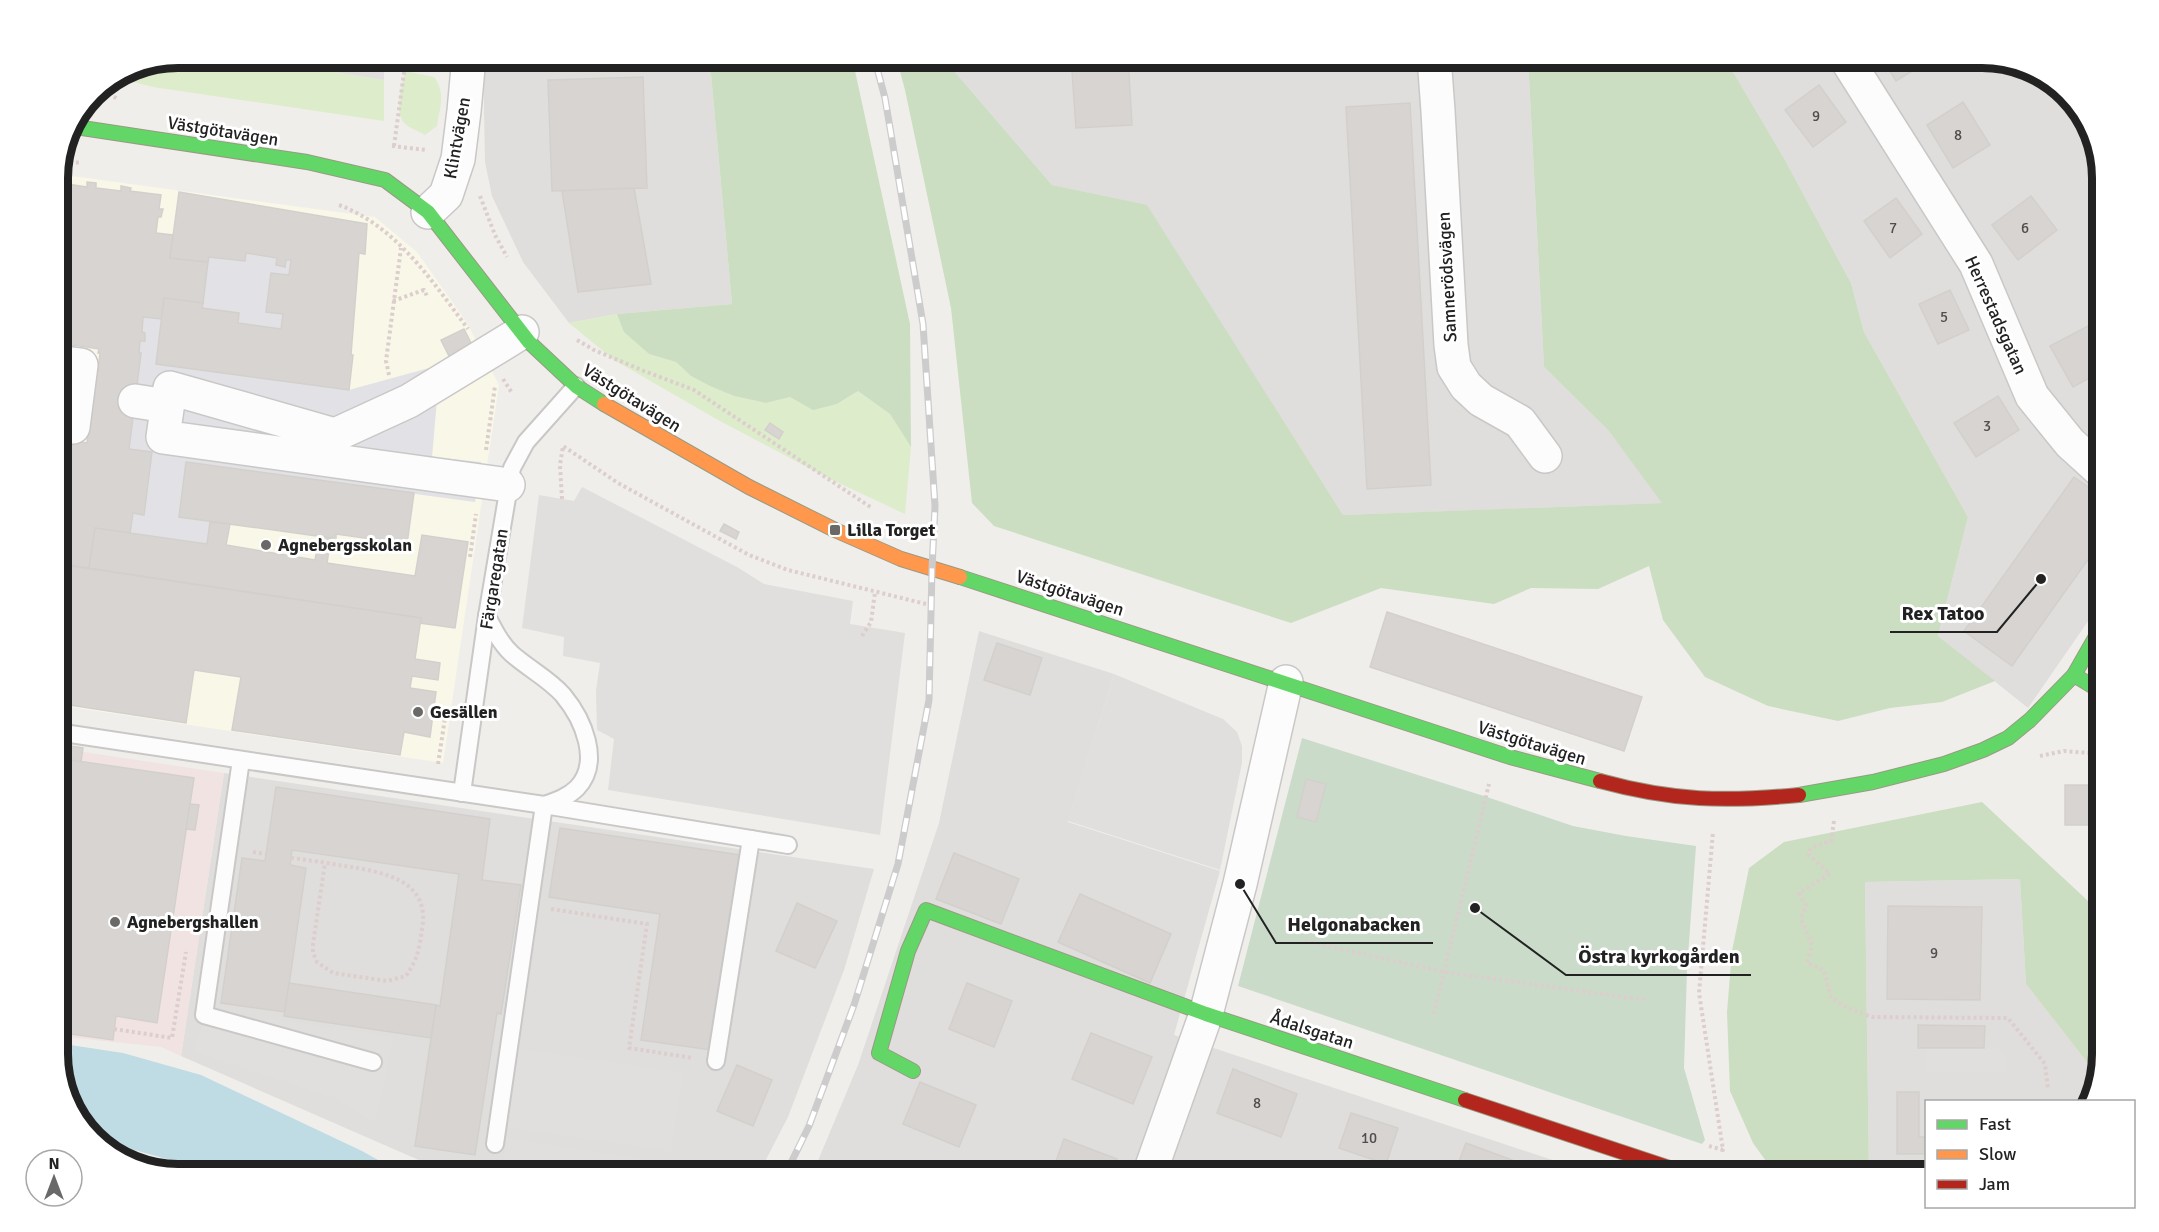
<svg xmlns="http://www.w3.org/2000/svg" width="2159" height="1232" font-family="Signika,sans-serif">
<rect width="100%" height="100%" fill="#f0eeeb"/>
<g fill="#dfdedc">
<path d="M483 57H701L711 74 732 304 617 314 569 323 523 262 492 196 485 162Z"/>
<path d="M942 57H1528L1544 367 1608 430 1663 503 1343 515 1147 206 1052 185Z"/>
<path d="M1723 57H1982L2042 73 2082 111 2102 170V601L2028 708 1938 636 1968 517 1864 332 1851 283 1785 160 1729 65Z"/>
<path d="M979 631 1114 674 1068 822 1220 871 1174 1035 1598 1175H812L858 1065 939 823Z"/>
<path d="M224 773 874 869 844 970 788 1117 758 1175H453L181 1056Z"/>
<path d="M2020 879 2026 984 2097 1075 2090 1101 1926 1102V1175H1869L1865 882Z"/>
</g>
<path fill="#f1e3e1" d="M57 748 224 773 181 1056 161 1047 57 1036Z"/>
<path fill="#f8f7e8" d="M57 174 375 217 417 252 467 323 499 385 443 763 57 705Z"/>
<g fill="#ddeccb">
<path d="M177 57H240L384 80V121L153 87 129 81 118 75 132 66Z"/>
<path d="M405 71 434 77C446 92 440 108 437 126L425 135C419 131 409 128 404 123 394 110 402 86 405 71Z"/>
<path d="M617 314 625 332 649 354 676 362 691 376 710 386 734 396 766 403 790 397 813 409 837 404 858 391 890 414 911 447 905 514 826 477 718 420 614 360 569 323Z"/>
</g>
<g fill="#cbdec1">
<path d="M701 57H852L910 324 911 447 890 414 858 391 837 404 813 410 790 397 766 403 734 396 710 386 691 376 676 362 649 354 624 332 617 314 732 304 711 74Z"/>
<path d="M896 57H942L1052 185 1147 205 1343 515 1662 503 1608 430 1544 367 1528 57H1723L1729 65 1785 160 1851 283 1864 332 1968 517 1938 636 1995 681 1942 702 1890 708 1838 721 1768 706 1705 677 1663 620 1649 566 1598 589 1531 588 1494 604 1381 588 1291 623 994 526 972 503 951 308 905 90Z"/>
<path d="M1982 802 2102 914V1055L2097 1075 2026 984 2020 879 1865 882 1869 1175H1776L1753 1143 1730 1091 1727 1012 1732 951 1749 868 1784 842Z"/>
</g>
<path fill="#cadbca" d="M1302 738 1487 797 1573 826 1626 836 1696 846 1687 970 1684 1068 1705 1140 1702 1144 1238 986Z"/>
<g fill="#e0dfde">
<path d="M240 57H384V80Z"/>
<path d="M582 487 737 567 764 584 853 601 850 624 905 633 880 835 608 790 614 739 597 730 596 691 600 663 563 656 564 637 522 628 539 495 574 501Z"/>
<path d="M1114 674 1223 719 1237 732 1242 746V763L1220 870 1068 821Z"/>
<path d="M266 1018 394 1037 375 1123 338 1100 194 1051 203 1023 261 1040Z"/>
<path d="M516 1048 683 1073 671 1151 504 1127Z"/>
<path d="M1926 1049H2000L2007 1057V1073H1926Z"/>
<path d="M507 1138 650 1160 648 1175H501Z"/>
</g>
<g fill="#e2e1e5">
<path d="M246 253 277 258 276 265 285 267 286 260H291L289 275 271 273 266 311 283 314 281 329 238 323 239 313 202 308 209 257 245 261Z"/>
<path d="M143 317 162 319 156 364 349 390 440 365 432 457 481 462 475 502 186 463 179 517 210 522 207 544 130 533 133 513 144 514 152 452 129 449 141 354 139 353 140 341H145V333L142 332Z"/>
</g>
<path fill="#bfdbe3" d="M57 1043 123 1053 201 1075 362 1151 405 1175H201L177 1162 96 1139 77 1121 57 1062Z"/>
<g fill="#d7d4d2" stroke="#d3d0cc" stroke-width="1.5">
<path d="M1071 57H1128L1132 125 1076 128Z"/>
<path d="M1881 57H1935L1896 81Z"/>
<path d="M643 77 647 188 552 191 548 80Z"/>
<path d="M1819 85 1846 122 1813 147 1785 110Z"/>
<path d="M1963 102 1990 145 1953 168 1927 125Z"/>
<path d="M1410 103 1431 485 1367 489 1346 107Z"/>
<path d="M57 178 67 180V184L87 187V182L96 183V188L121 191V186L131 188 130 191 161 195 159 209H163L161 217H158L156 233 173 235 170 258 208 262 203 303 164 298 162 319 143 317 142 332 145 333V341H140L139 353H141L129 449 152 452 144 515 133 513 130 533 95 528 89 568 68 565 71 537 66 536 67 532 57 531V436L60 439 87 443 89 422 86 369 98 371 100 353H98L99 349 74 345 73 349 57 351Z"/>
<path d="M634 188 651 284 578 292 562 191Z"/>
<path d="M179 192 367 224 365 254 359 253 351 355H353L349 390 156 364 164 298 203 303 202 308 239 313 238 323 281 329 283 314 266 312 271 273 289 275 291 260H286L285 267 276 265 277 258 246 253 245 261 209 257 208 262 170 258Z"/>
<path d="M2031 196 2057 230 2018 260 1992 225Z"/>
<path d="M1896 198 1922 234 1890 258 1864 221Z"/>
<path d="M1950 290 1969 330 1938 344 1919 304Z"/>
<path d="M2088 326 2102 351V371L2073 387 2050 346Z"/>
<path d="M464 329 474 349 451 360 441 340Z"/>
<path d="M1998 396 2019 430 1976 457 1954 423Z"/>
<path d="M770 423 783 432 779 439 765 430Z"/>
<path d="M186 462 414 493 407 544 336 534V538H331L179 517Z"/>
<path d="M2074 477 2102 497V540L2012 666 1964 631Z"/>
<path d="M210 522 230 524 226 545 315 560 319 536 331 538 327 563 415 576 422 535 468 542 455 628 420 623 421 618 89 568 95 528 207 544Z"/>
<path d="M724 524 739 532 736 539 720 531Z"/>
<path d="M57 564 421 618 415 659 440 663 438 680 412 676 410 688 436 692 430 737 404 732 400 755 232 730 241 677 194 670 186 723 57 703Z"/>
<path d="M1387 612 1642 697 1624 751 1370 667Z"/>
<path d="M997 643 1042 658 1030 695 984 680Z"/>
<path d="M57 744 83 748 81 762 57 758Z"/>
<path d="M57 758 194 778 157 1023 116 1016 113 1040 57 1032Z"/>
<path d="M1306 779 1326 784 1316 822 1297 817Z"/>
<rect x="2065" y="785" width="37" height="40"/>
<path d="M276 787 490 819 482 880 521 885 501 1014 497 1013 475 1155 415 1146 436 1005 440 1006 459 874 292 850 290 865 306 868 285 1012 221 1003 242 858 265 861Z"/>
<path d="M190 804 199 805 195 830 186 829Z"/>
<path d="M560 828 740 855 711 1050 641 1040 660 914 549 897Z"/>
<path d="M954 853 1019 879 1001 924 936 899Z"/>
<path d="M1080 894 1171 934 1150 983 1058 942Z"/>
<path d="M797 903 837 921 815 968 776 951Z"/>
<path d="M1888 906 1982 907 1980 1000 1887 999Z"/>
<path d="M289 983 436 1005 431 1038 284 1016Z"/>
<path d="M967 983 1012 1001 994 1047 949 1029Z"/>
<path d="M1918 1025 1985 1026 1984 1048H1918Z"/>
<path d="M1091 1033 1152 1057 1133 1104 1072 1079Z"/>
<path d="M737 1065 772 1080 753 1126 717 1111Z"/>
<path d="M1233 1069 1297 1094 1281 1137 1217 1113Z"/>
<path d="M920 1082 976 1105 959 1147 903 1124Z"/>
<path d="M1897 1092H1919V1137H1926V1154H1897Z"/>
<path d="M1351 1113 1398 1128 1386 1164 1339 1148Z"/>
<path d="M1064 1139 1117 1159 1111 1175H1051Z"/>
<path d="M1466 1143 1512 1160 1507 1175H1454Z"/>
<rect x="1911" y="1170" width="15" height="5"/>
</g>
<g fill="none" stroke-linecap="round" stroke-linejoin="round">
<defs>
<g id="lane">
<path d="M431 57 469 66"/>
<path d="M57 732 544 805C556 801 568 797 577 788 602 762 583 719 563 695 549 679 529 669 512 654 501 644 494 630 487 616"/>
<path d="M241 760 204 1015 373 1062"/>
<path d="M462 793 487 616 512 468 526 442 576 386"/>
<path d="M716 1061 751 839"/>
<path d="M495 1144 544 805 788 845"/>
</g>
<g id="street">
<path d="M1434 57 1438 111 1451 345 1454 367 1466 386 1481 400 1520 422 1545 456"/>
<path d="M1845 57 1976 264 2032 396 2070 443 2102 472"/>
<path d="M428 212 446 195 458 159 464 111 469 57"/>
<path d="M57 362 81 365 73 427 57 425"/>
<path d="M135 401 167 406"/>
<path d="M508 485 163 437 170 388 335 435 409 401 522 332"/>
<path d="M1149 1175 1206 1014 1240 884 1286 682"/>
</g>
<g id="fast">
<path d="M69 126 307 162 385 180 428 212 529 342 576 386 604 404"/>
<path d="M960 577 1510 757 1600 781"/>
<path d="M2074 675 2102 692"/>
<path d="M1799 795 1873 782 1944 764 1983 750 2008 738 2030 720 2074 675 2102 626"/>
<path d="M913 1071 879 1053 908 951 926 910 1206 1014 1465 1100"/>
</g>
<path id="slow" d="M604 404 749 487 835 530 901 559 960 577"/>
<g id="jam">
<path d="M1600 781C1673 801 1725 802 1799 795"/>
<path d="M1465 1100 1691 1175"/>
</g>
</defs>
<use href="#lane" stroke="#c9c8c7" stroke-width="20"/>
<use href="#street" stroke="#c9c8c7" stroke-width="36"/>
<use href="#fast" stroke="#999a82" stroke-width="16"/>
<use href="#slow" stroke="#999a82" stroke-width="16"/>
<use href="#jam" stroke="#999a82" stroke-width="16"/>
<g stroke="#dccecd" stroke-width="4" stroke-dasharray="3 3" stroke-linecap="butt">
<path d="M98 88 118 99"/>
<path d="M392 146 426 150"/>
<path d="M394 146 406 58"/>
<path d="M58 165 81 162"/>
<path d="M480 196 495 235 507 257"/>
<path d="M339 205C396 226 433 282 468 329"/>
<path d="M393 301 424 290 427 296"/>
<path d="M577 340 594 350 644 371 694 390 872 508"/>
<path d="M389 375 386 361 401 248"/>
<path d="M503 379 512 393"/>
<path d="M486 450 495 386"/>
<path d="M562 499 560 465 563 446 618 483 749 555 788 570 930 605"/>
<path d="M57 547 70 549"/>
<path d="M470 557 476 514"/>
<path d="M2091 596 2102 579"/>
<path d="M862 636 871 622 875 592"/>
<path d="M2040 756 2064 751 2102 754"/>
<path d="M438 764 445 718"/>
<path d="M1834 821 1831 841 1811 848 1808 854 1830 874 1799 893 1806 905 1801 919 1812 945 1807 963 1824 970 1831 998 1852 1010 1872 1017 2008 1018 2045 1064 2048 1089"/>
<path d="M253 852 266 854"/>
<path d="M291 858C309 860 327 863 345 866 382 872 431 879 422 929 419 950 418 958 406 976L387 981 333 973 317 962 313 953V944L325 863"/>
<path d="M551 909 647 924 629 1048 693 1058"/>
<path d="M1305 941 1445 972 1645 1000"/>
<path d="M1434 1014 1489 784"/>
<path d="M114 1029 172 1038 186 952"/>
<path d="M1709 1146 1723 1150 1699 993 1713 832"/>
</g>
<use href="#lane" stroke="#fdfcfc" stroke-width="16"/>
<use href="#street" stroke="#fdfcfc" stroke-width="33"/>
<use href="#fast" stroke="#63d668" stroke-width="14"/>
<use href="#slow" stroke="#ff974d" stroke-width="14"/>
<use href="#jam" stroke="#b3261e" stroke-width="14"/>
<defs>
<path id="rail" d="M785 1175 809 1126 854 1005 898 864 929 700 932 569 935 506 923 324 885 98 874 57"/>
</defs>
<use href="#rail" stroke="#ccc" stroke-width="7"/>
<use href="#rail" stroke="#fff" stroke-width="4.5" stroke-dasharray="14" stroke-linecap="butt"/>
</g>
<g fill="#6a6968" stroke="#fff" stroke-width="2">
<rect x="829" y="524" width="12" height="12" rx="3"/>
<circle cx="266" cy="545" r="6"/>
<circle cx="418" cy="712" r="6"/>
<circle cx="115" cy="922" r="6"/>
</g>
<g text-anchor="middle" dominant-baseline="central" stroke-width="6" stroke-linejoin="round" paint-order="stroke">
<g font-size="15" fill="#4f4e4e">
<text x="1816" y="116">9</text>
<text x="1958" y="135">8</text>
<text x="1893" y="228">7</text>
<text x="2025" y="228">6</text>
<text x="1944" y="317">5</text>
<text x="1987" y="426">3</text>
<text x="1934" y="953">9</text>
<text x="1257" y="1103">8</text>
<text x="1369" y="1138">10</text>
</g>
<g font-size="18" fill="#222" stroke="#fff">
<text transform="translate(223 131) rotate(9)">Västgötavägen</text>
<text transform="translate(457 138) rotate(-80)">Klintvägen</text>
<text transform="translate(1447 277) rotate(-93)">Samnerödsvägen</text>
<text transform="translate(1996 315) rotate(66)">Herrestadsgatan</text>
<text transform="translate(632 398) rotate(32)">Västgötavägen</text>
<text transform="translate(494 579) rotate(-81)">Färgaregatan</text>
<text transform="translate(1070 593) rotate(18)">Västgötavägen</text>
<text transform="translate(1532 743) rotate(17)">Västgötavägen</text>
<text transform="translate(1312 1030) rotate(18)">Ådalsgatan</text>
</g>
<g font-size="18" font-weight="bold" fill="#222" stroke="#fff" text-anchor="start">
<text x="847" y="530">Lilla Torget</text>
<text x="278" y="545">Agnebergsskolan</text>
<text x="430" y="712">Gesällen</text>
<text x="127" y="922">Agnebergshallen</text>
</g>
</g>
<path d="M0 0H2159V1232H0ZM178 68H1982A110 110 0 0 1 2092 178V1054A110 110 0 0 1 1982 1164H178A110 110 0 0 1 68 1054V178A110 110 0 0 1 178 68Z" fill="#fff" fill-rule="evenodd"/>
<path fill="none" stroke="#222" stroke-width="8" d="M178 68H1982A110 110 0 0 1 2092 178V1054A110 110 0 0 1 1982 1164H178A110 110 0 0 1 68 1054V178A110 110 0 0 1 178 68Z"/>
<path fill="none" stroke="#222" stroke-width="2" d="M2041 579L1997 632H1890M1240 884L1276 943H1433M1475 908L1566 975H1751"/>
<g fill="#222" stroke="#fff" stroke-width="2">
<circle cx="2041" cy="579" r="6"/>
<circle cx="1240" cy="884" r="6"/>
<circle cx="1475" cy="908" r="6"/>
</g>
<g font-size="20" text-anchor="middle" font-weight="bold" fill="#222" stroke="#fff" stroke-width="6" stroke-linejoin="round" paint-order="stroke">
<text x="1943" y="620">Rex Tatoo</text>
<text x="1354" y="931">Helgonabacken</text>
<text x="1659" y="963">Östra kyrkogården</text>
</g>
<rect x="1925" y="1100" width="210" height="108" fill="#ffffff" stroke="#a7a7a7" stroke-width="1.5"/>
<rect x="1937" y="1120" width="30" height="9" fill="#63d668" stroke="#a7a7a7" stroke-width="1.5"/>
<text x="1979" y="1130" font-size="18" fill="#222222">Fast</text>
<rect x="1937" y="1150" width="30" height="9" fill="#ff974d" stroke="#a7a7a7" stroke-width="1.5"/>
<text x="1979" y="1160" font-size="18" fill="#222222">Slow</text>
<rect x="1937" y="1180" width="30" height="9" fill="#b3261e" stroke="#a7a7a7" stroke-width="1.5"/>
<text x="1979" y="1190" font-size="18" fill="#222222">Jam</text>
<g transform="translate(54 1178)"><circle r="28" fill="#ffffff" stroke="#a7a7a7" stroke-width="1.5"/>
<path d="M0-4.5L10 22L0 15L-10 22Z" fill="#6a6968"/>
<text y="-9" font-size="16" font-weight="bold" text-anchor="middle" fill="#222222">N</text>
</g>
</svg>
